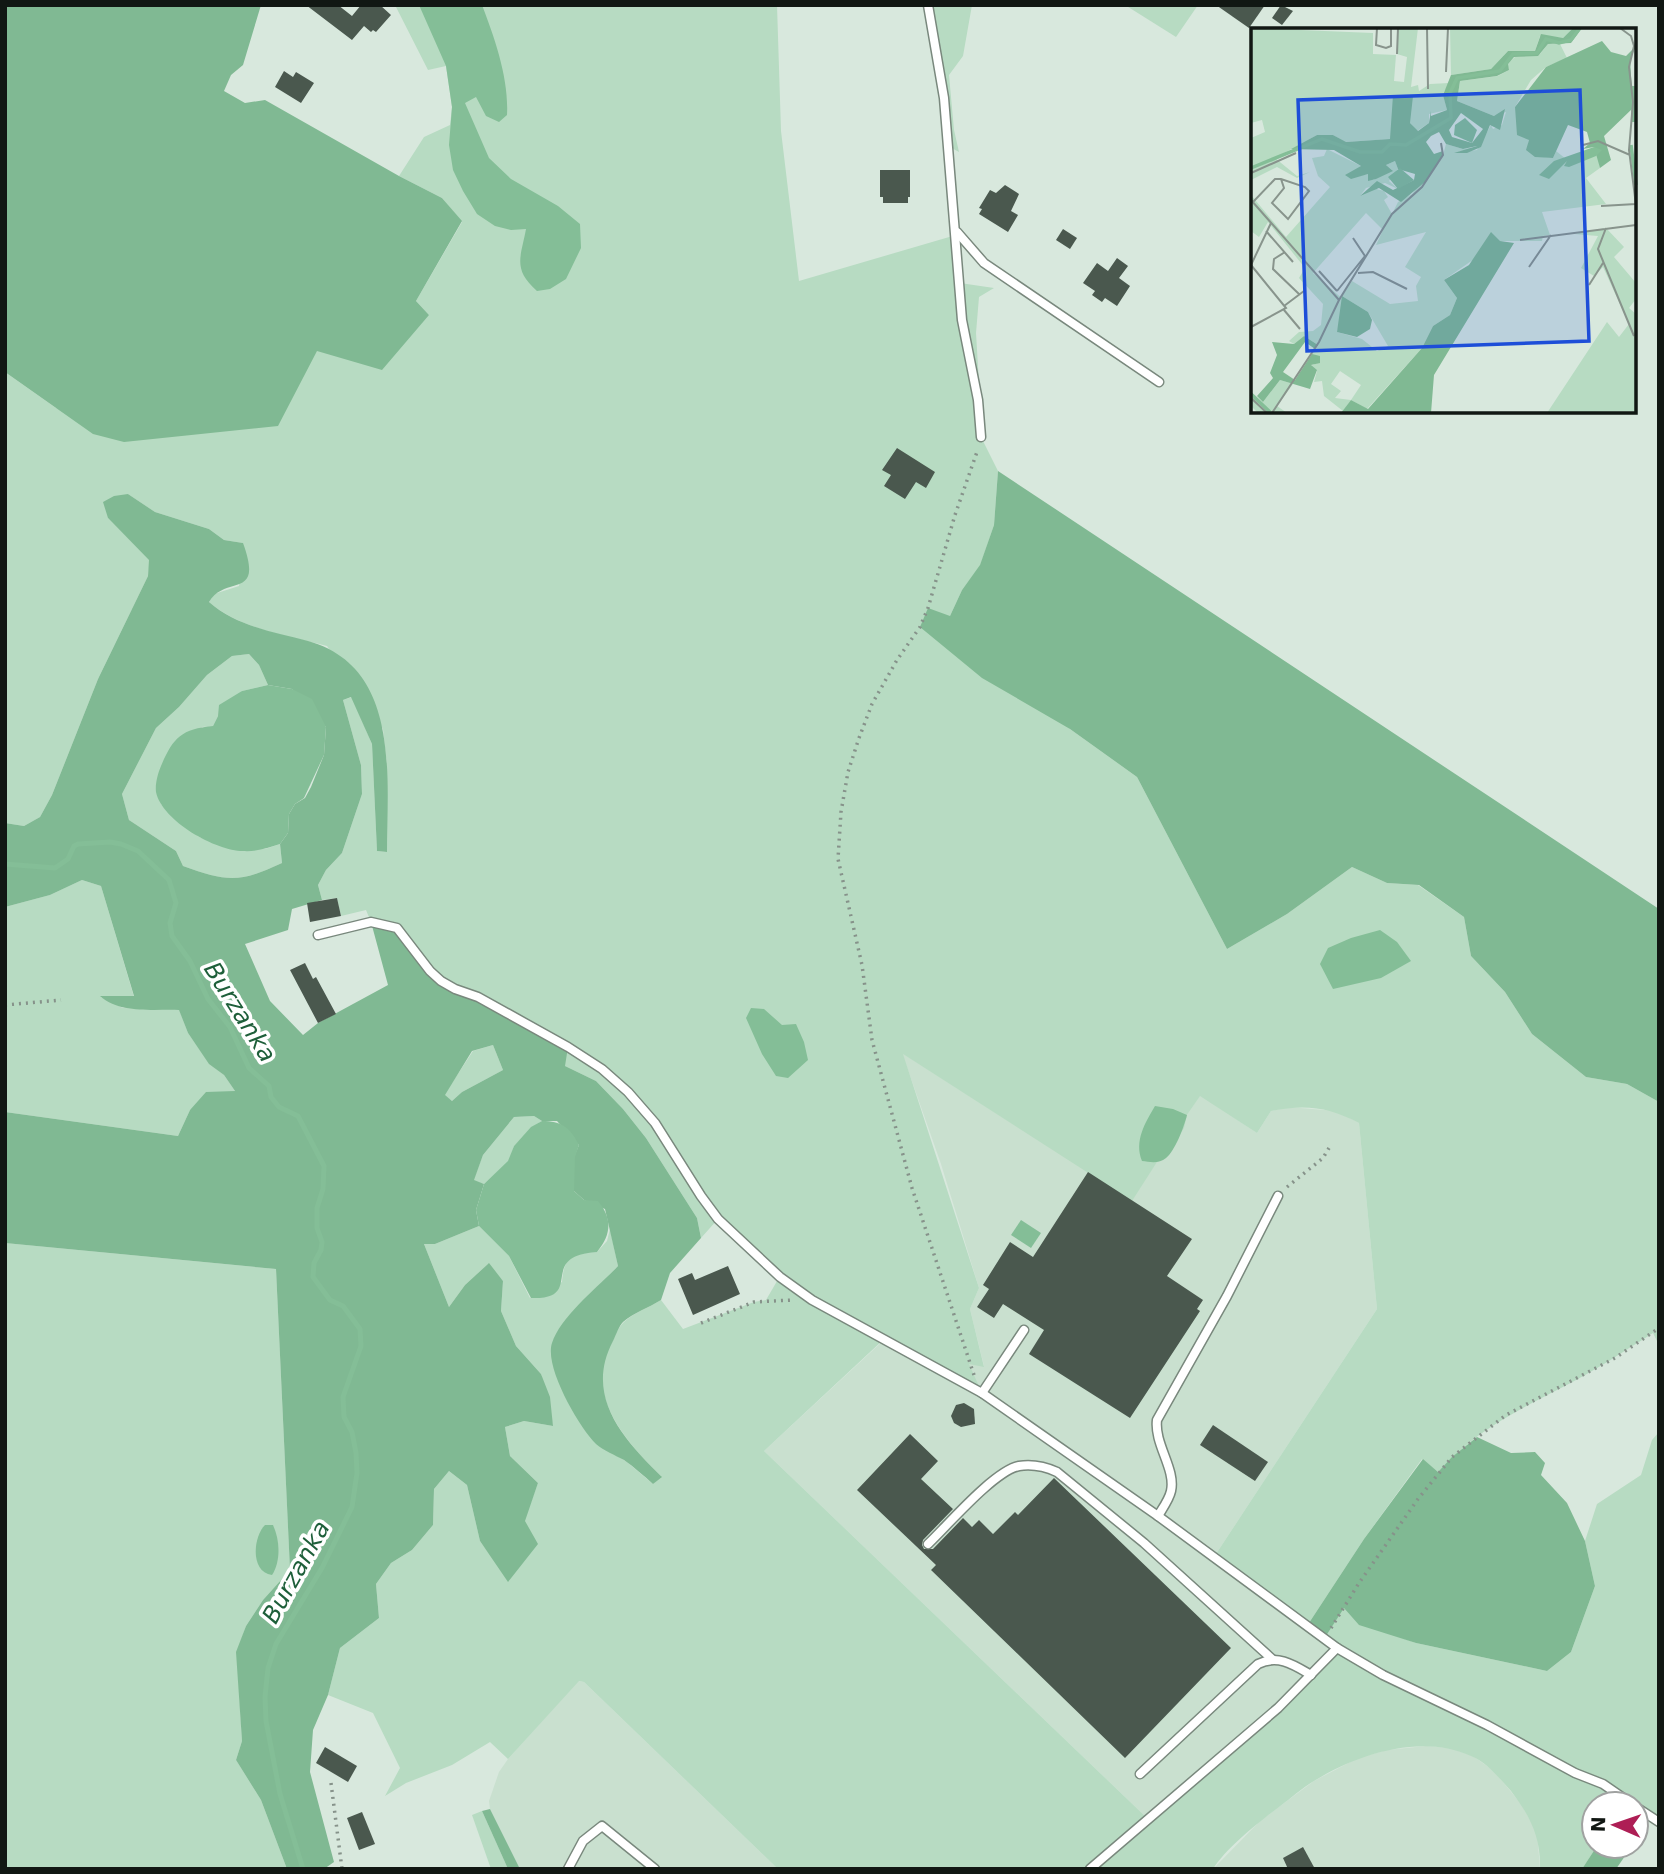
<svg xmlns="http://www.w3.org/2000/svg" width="1664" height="1874" font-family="'DejaVu Sans',sans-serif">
<rect width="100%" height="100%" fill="#d8e8dd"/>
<g fill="#c9e0cf">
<path d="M902 1053 1132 1200 1200 1095 1257 1133 1271 1111 1288 1107 1337 1111 1359 1123 1377 1309 1214 1557 1337 1648 1295 1692 1148 1819 764 1451 885 1339 984 1366 970 1309 979 1288 941 1164Z"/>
<path d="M578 1681 584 1682 778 1869H520L490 1809 489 1801 499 1772 508 1759Z"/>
<path d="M1426 1746 1450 1748 1473 1756 1494 1771 1521 1804 1537 1832 1540 1869H1213L1261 1820 1314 1781 1358 1758 1387 1750Z"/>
</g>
<g fill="#b7dbc2">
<path d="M395 5H777L781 131 799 281 956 235 960 283 994 288 979 297 976 333 979 383 978 400 981 437 998 471 994 525 980 566 962 590 950 616 1070 729 1137 777 1227 949 1287 914 1352 867 1387 883 1418 885 1464 917 1471 956 1505 992 1532 1034 1586 1077 1627 1084 1659 1102V1345L1653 1333C1623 1352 1593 1372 1561 1388 1514 1412 1474 1432 1438 1472L1422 1459 1364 1539 1307 1626 1214 1557 1377 1309 1359 1123C1329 1107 1305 1104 1271 1111L1257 1133 1200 1096 1187 1115 1184 1128 1166 1158 1157 1162 1132 1201 903 1054 979 1288 970 1309 984 1367 969 1364 982 1393 884 1339 764 1451 1148 1819 1278 1708 1336 1648 1324 1639 1344 1607 1388 1633 1416 1643 1547 1671 1571 1652 1595 1586 1585 1541 1597 1504 1641 1475 1652 1440 1659 1432V1822L1627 1800 1624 1804H1594V1846H1597L1582 1869H1540C1541 1837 1530 1816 1511 1791 1499 1778 1488 1763 1471 1756 1422 1733 1357 1754 1314 1781 1302 1788 1291 1798 1279 1807 1260 1821 1226 1848 1213 1869H778L584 1682 579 1681 508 1759 490 1742 452 1765 406 1783 385 1796 400 1768 373 1713 328 1695 340 1648 379 1618 376 1584 391 1563 412 1550 433 1525 434 1489 449 1471 467 1485 480 1541 509 1581 524 1521 538 1483 510 1456 505 1427 524 1421 553 1426 541 1374 516 1346 501 1311 503 1281 488 1264 465 1285 449 1307 424 1244H435L479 1226 509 1256 530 1298 562 1282C564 1256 572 1254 597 1252L607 1241 610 1229 618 1266 567 1318 597 1444 627 1462 653 1484 661 1476C627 1443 584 1395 610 1346 614 1339 618 1327 624 1322 633 1313 650 1307 661 1300L683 1329 754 1302 766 1300 780 1276 718 1219 701 1238 697 1218 646 1138 623 1109 596 1081 565 1066 455 989 371 922 366 910 341 916 337 898 322 900 318 885 326 870 342 853 362 794 361 765 343 700 352 697 372 744 377 851 386 852 387 766 383 729 327 646C288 636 240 629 209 602L214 594 239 586 243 543 224 540 209 529 155 512 128 494 108 518 150 560 148 576 98 679 52 795 40 817 24 826 5 823V372L56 408 317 351 429 315 416 301 462 222 442 198 399 176 424 137 450 125 452 107 446 66 428 70Z"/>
<path d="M928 5H972L963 56 949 75 954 130 959 152 948 146Z"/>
<path d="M1125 5H1198L1176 37Z"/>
<path d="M249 654 259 665 268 685 242 691 218 716 213 726 202 727 161 804 172 817 201 838 265 849 280 844 282 863C239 883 228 882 183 866L176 851 129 820 122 794 156 728 179 707 207 675 232 656Z"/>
<path d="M82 880 101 886 134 997H101L123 1008 179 1009 188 1033 209 1063 224 1075 235 1091 190 1110 178 1136 5 1112V907L50 895Z"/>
<path d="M493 1045 503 1070 462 1092 452 1101 444 1095 473 1051Z"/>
<path d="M534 1116 542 1121 531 1128 514 1146 509 1161 484 1184 473 1181 483 1155 514 1117Z"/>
<path d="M5 1243 276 1269 290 1570 263 1600 246 1626 237 1652 242 1741 236 1760 261 1800 287 1869H5Z"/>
<path d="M482 1811 508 1869H491L472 1815Z"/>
</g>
<g fill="#80b993" fill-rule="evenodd">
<path d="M5 5H261L243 65 231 75 224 91 245 103 265 100 399 176 442 198 462 221 416 301 429 315 382 370 317 351 278 426 124 442 93 434 5 372Z"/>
<path d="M998 471 1659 909V1102L1627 1084 1586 1077 1532 1034 1505 992 1471 956 1464 917 1419 885 1387 883 1352 867 1287 914 1227 949 1137 777 1070 729 982 678 920 627 928 608 950 616 962 590 980 565 994 525Z"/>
<path d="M128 494 155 512 209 529 224 540 243 543C264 601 226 574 209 602 236 626 274 632 308 641 401 667 387 777 387 852L377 851 372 744 351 697 343 700 361 765 362 794 342 853 326 870 318 885 322 900 292 909 288 930 245 944 270 1001 303 1035 318 1023 388 985 371 922 388 924 430 971 568 1047 565 1066 596 1081 623 1109 646 1138 697 1218 701 1238 670 1273 661 1300C650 1307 633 1313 623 1322 619 1326 616 1335 613 1341 584 1396 623 1439 662 1477L653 1484C644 1476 634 1467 624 1460 615 1455 604 1451 596 1444 579 1427 544 1367 552 1343 561 1316 598 1287 618 1266L605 1209 584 1200 574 1191V1157L579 1145 557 1121H542L534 1116 514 1117 483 1155 474 1180 484 1184 476 1210 479 1226 435 1244H424L449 1307 465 1285 489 1263 503 1281 501 1311 516 1346 541 1374 550 1397 553 1426 524 1421 505 1427 510 1456 538 1483 525 1521 538 1544 508 1582 480 1541 467 1485 449 1471 434 1489 433 1525 412 1550 391 1563 376 1584 379 1618 340 1648 328 1695 313 1730 310 1772 334 1862 324 1869H287L261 1800 236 1760 242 1741 236 1652 246 1626 263 1600 290 1570 276 1269 5 1243V1112L178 1136 190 1110 206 1092 235 1091 224 1075 209 1064 188 1033 179 1010C153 1009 120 1014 100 996H134L101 886 82 880 50 895 5 907V823L24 826 40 817 52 795 98 679 148 576 149 560 108 518 103 502 114 496ZM249 654 259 665 268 685 292 689 326 727 324 755 311 787 305 798 295 804 289 814 288 833 280 844 282 863C239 883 228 882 183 866L176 851 129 820 122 794 156 728 179 707 207 675 232 656ZM493 1045 503 1070 462 1092 452 1101 445 1095 472 1051Z"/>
<path d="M1477 1437 1511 1453 1535 1452 1545 1463 1541 1475 1567 1503 1585 1541 1595 1586 1571 1652 1547 1671 1416 1643 1359 1625 1344 1608 1324 1639 1307 1626 1364 1539 1423 1459 1438 1472 1452 1457Z"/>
<path d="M490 1809 520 1869H508L482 1811Z"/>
<path d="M1597 1846H1632L1616 1869H1582Z"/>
</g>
<g fill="#84be97">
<path d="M419 5H482C495 39 509 79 507 115L499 122 486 116 476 97 465 103 489 158 511 179 558 206 580 224 581 248 566 279 550 289 537 291C512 269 521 257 526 229L511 230 495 226 477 214 463 191 453 170 449 145 452 107 446 66Z"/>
<path d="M268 685 292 689 312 699 326 727 324 755 304 798 295 804 289 814 288 833 280 844C268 848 255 852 243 851 216 851 162 821 156 792 155 784 158 773 161 766 173 738 181 729 213 726L218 716 219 705 242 691Z"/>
<path d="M1380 930 1397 942 1411 961 1381 978 1333 989 1320 964 1328 948 1351 938Z"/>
<path d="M751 1008 764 1009 782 1025 796 1024 804 1042 808 1060 788 1078 776 1076 762 1054 746 1018Z"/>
<path d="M1155 1106 1173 1109 1187 1115C1184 1127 1175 1151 1166 1158 1159 1164 1150 1162 1142 1161 1134 1141 1145 1123 1155 1106Z"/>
<path d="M542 1121C561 1121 570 1127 579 1145L575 1157 574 1191 584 1200 598 1201C613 1219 611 1235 597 1252 535 1256 587 1300 531 1298L509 1256 479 1226 476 1210 484 1184 508 1161 514 1146 531 1127Z"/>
<path d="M1021 1220 1041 1233 1031 1248 1011 1235Z"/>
<path d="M265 1525H273C280 1540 281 1561 272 1575 250 1572 253 1537 265 1525Z"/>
</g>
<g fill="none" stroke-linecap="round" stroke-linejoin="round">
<path stroke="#84be97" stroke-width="5" d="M5 864 55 868 68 859 74 846 78 844 110 842 121 844 138 851 169 880 176 903 170 923 172 936 190 961 208 999 230 1027 249 1068 269 1086 271 1097 279 1107 298 1116 324 1166 323 1189 317 1208V1228L322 1242 321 1250 314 1263 313 1277 330 1300 343 1306 360 1329 361 1346 343 1397 344 1417 352 1432 356 1453 357 1473 352 1507 322 1568 276 1644 268 1668 265 1697 266 1721 280 1794 303 1869"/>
</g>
<g fill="#4a584e">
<path d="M306 5H338L352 16 361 5H380L391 15 376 32 373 30 371 32 364 26 352 40Z"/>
<path d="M1216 5H1265L1249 28Z"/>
<path d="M1281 5 1293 11 1282 25 1272 18Z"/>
<path d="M284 71 293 77 296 72 314 83 301 103 275 87Z"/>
<path d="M880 170H910V197H908V203H883V197H880Z"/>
<path d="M1005 185 1019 194 1011 211 1018 215 1008 232 979 214 982 209 979 208 990 190 996 193Z"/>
<path d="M1063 229 1077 238 1070 249 1056 240Z"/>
<path d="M1117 258 1128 266 1119 278 1130 286 1117 306 1105 298 1102 302 1092 295 1095 291 1083 283 1097 263 1108 271Z"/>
<path d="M897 448 935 472 926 488 916 482 905 499 884 486 891 475 882 470Z"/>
<path d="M337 898 341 916 310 922 307 903Z"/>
<path d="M305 963 313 979 316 977 336 1014 318 1023 290 970Z"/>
<path d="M1088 1172 1192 1239 1167 1276 1203 1300 1197 1309 1200 1311 1130 1418 1029 1354 1044 1330 1003 1304 994 1318 977 1307 989 1289 983 1285 1010 1242 1033 1257Z"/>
<path d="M728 1266 740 1294 693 1315 678 1279 692 1273 695 1280Z"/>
<path d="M964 1403 974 1409 975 1424 961 1427 954 1423 951 1416 956 1405Z"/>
<path d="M1213 1425 1268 1462 1255 1481 1200 1445Z"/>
<path d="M910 1434 938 1461 921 1479 953 1509 923 1540 922 1545 924 1549H933L963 1518 972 1527 979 1520 993 1534 1015 1512 1018 1515 1054 1478 1231 1648 1125 1758 931 1570 936 1565 857 1490Z"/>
<path d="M325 1747 357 1766 348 1782 316 1763Z"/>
<path d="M362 1812 375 1844 359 1850 347 1818Z"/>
<path d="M1303 1847 1315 1869H1288L1283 1858Z"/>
</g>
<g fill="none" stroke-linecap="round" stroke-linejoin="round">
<defs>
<g id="lane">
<path d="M928 5 944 98 962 320 978 400 981 437"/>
<path d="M957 232 984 263 1159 382"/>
<path d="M318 935 371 922 397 928 430 971 441 981 455 989 478 997 568 1047 602 1069 628 1092 655 1123 701 1196 718 1219 780 1277 812 1300 982 1393 1158 1516 1337 1648 1278 1708 1090 1869"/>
<path d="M982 1393 1024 1330"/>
<path d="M1158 1516C1162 1509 1169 1500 1171 1491 1176 1469 1154 1444 1157 1420L1227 1296 1278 1196"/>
<path d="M928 1544C948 1525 994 1471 1019 1466 1032 1464 1046 1467 1057 1472L1144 1543 1272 1659"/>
<path d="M1337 1648 1383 1675 1487 1725 1575 1773 1603 1784 1632 1804"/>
<path d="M1140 1774 1258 1664C1278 1654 1294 1665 1311 1675"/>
<path d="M1636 1807 1659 1822"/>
<path d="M568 1869 583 1841 602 1826 655 1869"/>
</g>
</defs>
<use href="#lane" stroke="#79887d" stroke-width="11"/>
<g stroke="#86928a" stroke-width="3.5" stroke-dasharray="2 5" stroke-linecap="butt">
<path d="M5 1005 61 1000"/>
<path d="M1287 1187 1323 1158 1329 1148"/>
<path d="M701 1323 754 1302 793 1300"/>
<path d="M974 1375 912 1188 872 1040 862 965 838 859 841 812 848 772 859 738 872 704 897 660 920 627 928 608 955 515 978 449"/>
<path d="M1331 1628 1359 1583 1418 1499 1452 1457 1506 1415 1615 1358 1659 1328"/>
<path d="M331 1783 342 1869"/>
</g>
<use href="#lane" stroke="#fff" stroke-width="8"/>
</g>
<g text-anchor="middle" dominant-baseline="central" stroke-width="7" stroke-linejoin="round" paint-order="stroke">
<g font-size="24" font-style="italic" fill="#1e5f3a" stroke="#fff">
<text transform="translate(240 1012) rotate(58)">Burzanka</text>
<text transform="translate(296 1572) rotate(-61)">Burzanka</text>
</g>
</g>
<g transform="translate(1251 28)">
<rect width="385" height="385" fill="#d8e8dd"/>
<path d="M0 0 122 5V26L145 27 143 53 153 54 156 29 146 26 147 0H167L160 59 167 57 168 63 179 56 198 55 192 66 196 82 178 86V95L166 103 159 95 140 111 94 114 82 107H66L24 130 46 148 59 144 46 150 26 139 0 152V110L14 104 11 92 0 95ZM199 0H322L312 10 289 8 284 23H257L240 41 200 47ZM297 16H309L316 30 295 39 280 52 264 79 278 112 276 122 284 128 302 130 305 123 315 131 347 119 349 140 335 150 355 176 291 184 299 207 292 208 291 213H249L193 252 206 270 199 287 182 298 171 320 116 381 100 372 92 383 73 368 71 353 63 354 66 343 59 338 69 334 61 326 67 317 53 308 43 316 38 313 48 304 62 303 70 297 72 276 48 250 54 240 17 194 8 209 0 203V167L35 209 79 159 67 148 61 130 73 128 76 121 110 138 103 149 117 146 122 152 141 142 135 137 144 133 147 141 138 153 147 161 134 155 115 160 109 168 122 160 133 163 137 169 133 172 141 186 147 174 161 166 192 127 195 116 212 121 226 119 204 125 226 122 240 97 242 101 251 97 255 84 243 88 206 73 209 53 247 48 258 42 256 36 264 29 289 26ZM115 185 132 202 125 217 175 204 154 239 170 249 165 258 167 273 139 276 101 253 91 268 117 284 137 318 126 323 111 311 86 304 94 273 62 245ZM89 343 110 357 100 372 84 370 90 363 80 356ZM355 200 373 219 363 229 385 255V271L378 280 385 286V383L296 385 356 294 368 309 378 296 352 239 343 248 330 240 347 208 323 206ZM29 352 42 356 26 378 36 385H7L0 378V364L12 374Z" fill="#b7dbc2" fill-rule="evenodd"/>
<path d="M322 0H331L320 15 297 16 287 28 263 29 257 36 258 42 246 48 209 53 206 73 243 88 254 81 249 102 239 97 230 119 216 125H203L226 118 212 121 195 116 188 104 180 108 175 114 183 126 192 123V127L175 153 150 174 128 160 109 168 126 153 142 162 163 152 164 146 147 141 144 133 135 137 142 143 125 151 117 153V146L100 151 94 147 110 138 83 122 40 121 66 107H82L95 114 139 111 142 67 162 68 159 95 167 103 178 95 180 83V88L196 82 192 67 200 47 240 41 257 23H284L290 6 312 10ZM210 85 232 101 221 115 201 109 198 102ZM351 13 360 24 375 28 385 18 379 32 382 80 353 108 360 132 349 140 343 119 332 121 339 115 336 104 317 97 302 130 284 129 275 122 278 112 266 107 264 79 295 39ZM240 204 249 213 263 215 183 347 180 385H90L100 372 117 381 171 320 182 298 199 287 206 270 193 252 218 237ZM91 268 117 284 121 292 119 301 106 309 86 304ZM53 308 67 317 64 321 54 314 32 344 44 352 61 326 69 328V335L60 337 66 342 59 361 29 352 12 374 6 368 22 350 19 345 26 327 21 314 43 316Z" fill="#80b993" fill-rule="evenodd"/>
<path d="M214 90 226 102 221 115 203 107 204 97ZM343 119 351 122 345 128 318 139 313 138 316 133 298 151 288 147 303 133ZM149 140 163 152 147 161 137 149Z" fill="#84be97"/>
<path fill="none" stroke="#84be97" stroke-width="3.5" d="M382 58V94M380 117 385 157M0 140 71 111 109 124H131L139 116 155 117 200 90 199 65 206 50 249 43 262 26 286 25 295 11 308 15 320 12 329 0M0 366 19 384"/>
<path fill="none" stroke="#88948c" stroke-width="2" d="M126 0 125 17 135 20 140 18V0M176 0 177 61M369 0 380 8 383 18 378 39 382 74 378 122 385 177M146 26 147 0M195 44 197 0M332 117 347 113 379 127M0 145 45 125M0 172 88 272 141 186 171 159 192 127 190 115M2 174 24 151H30L54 159 58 163 37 191 21 175 33 160 30 151M350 178 385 176M355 200 347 221 383 308M15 203 42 234M269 212 385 197M34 224 23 231 22 241 48 266M278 239 300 207M68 243 86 263M107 245 122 244 156 261M338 257 352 235M86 263 114 228 102 210M33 278 53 263M33 282 49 301M0 299 35 280 0 237 20 195M0 370 16 385M21 385 68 314 88 272"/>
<path fill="#1d4ed8" fill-opacity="0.15" stroke="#1d4ed8" stroke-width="3.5" d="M329 62 338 313 56 323 47 72Z"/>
<rect width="385" height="385" fill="none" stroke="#111713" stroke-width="3.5"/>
</g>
<rect width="1664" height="1874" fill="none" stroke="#111713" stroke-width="14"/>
<g transform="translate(1615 1825) rotate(272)"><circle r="33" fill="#ffffff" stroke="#a0a2a1" stroke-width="2"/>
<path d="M0-5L12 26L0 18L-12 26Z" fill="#ae1e55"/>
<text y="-10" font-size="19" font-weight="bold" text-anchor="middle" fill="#111713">N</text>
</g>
</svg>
